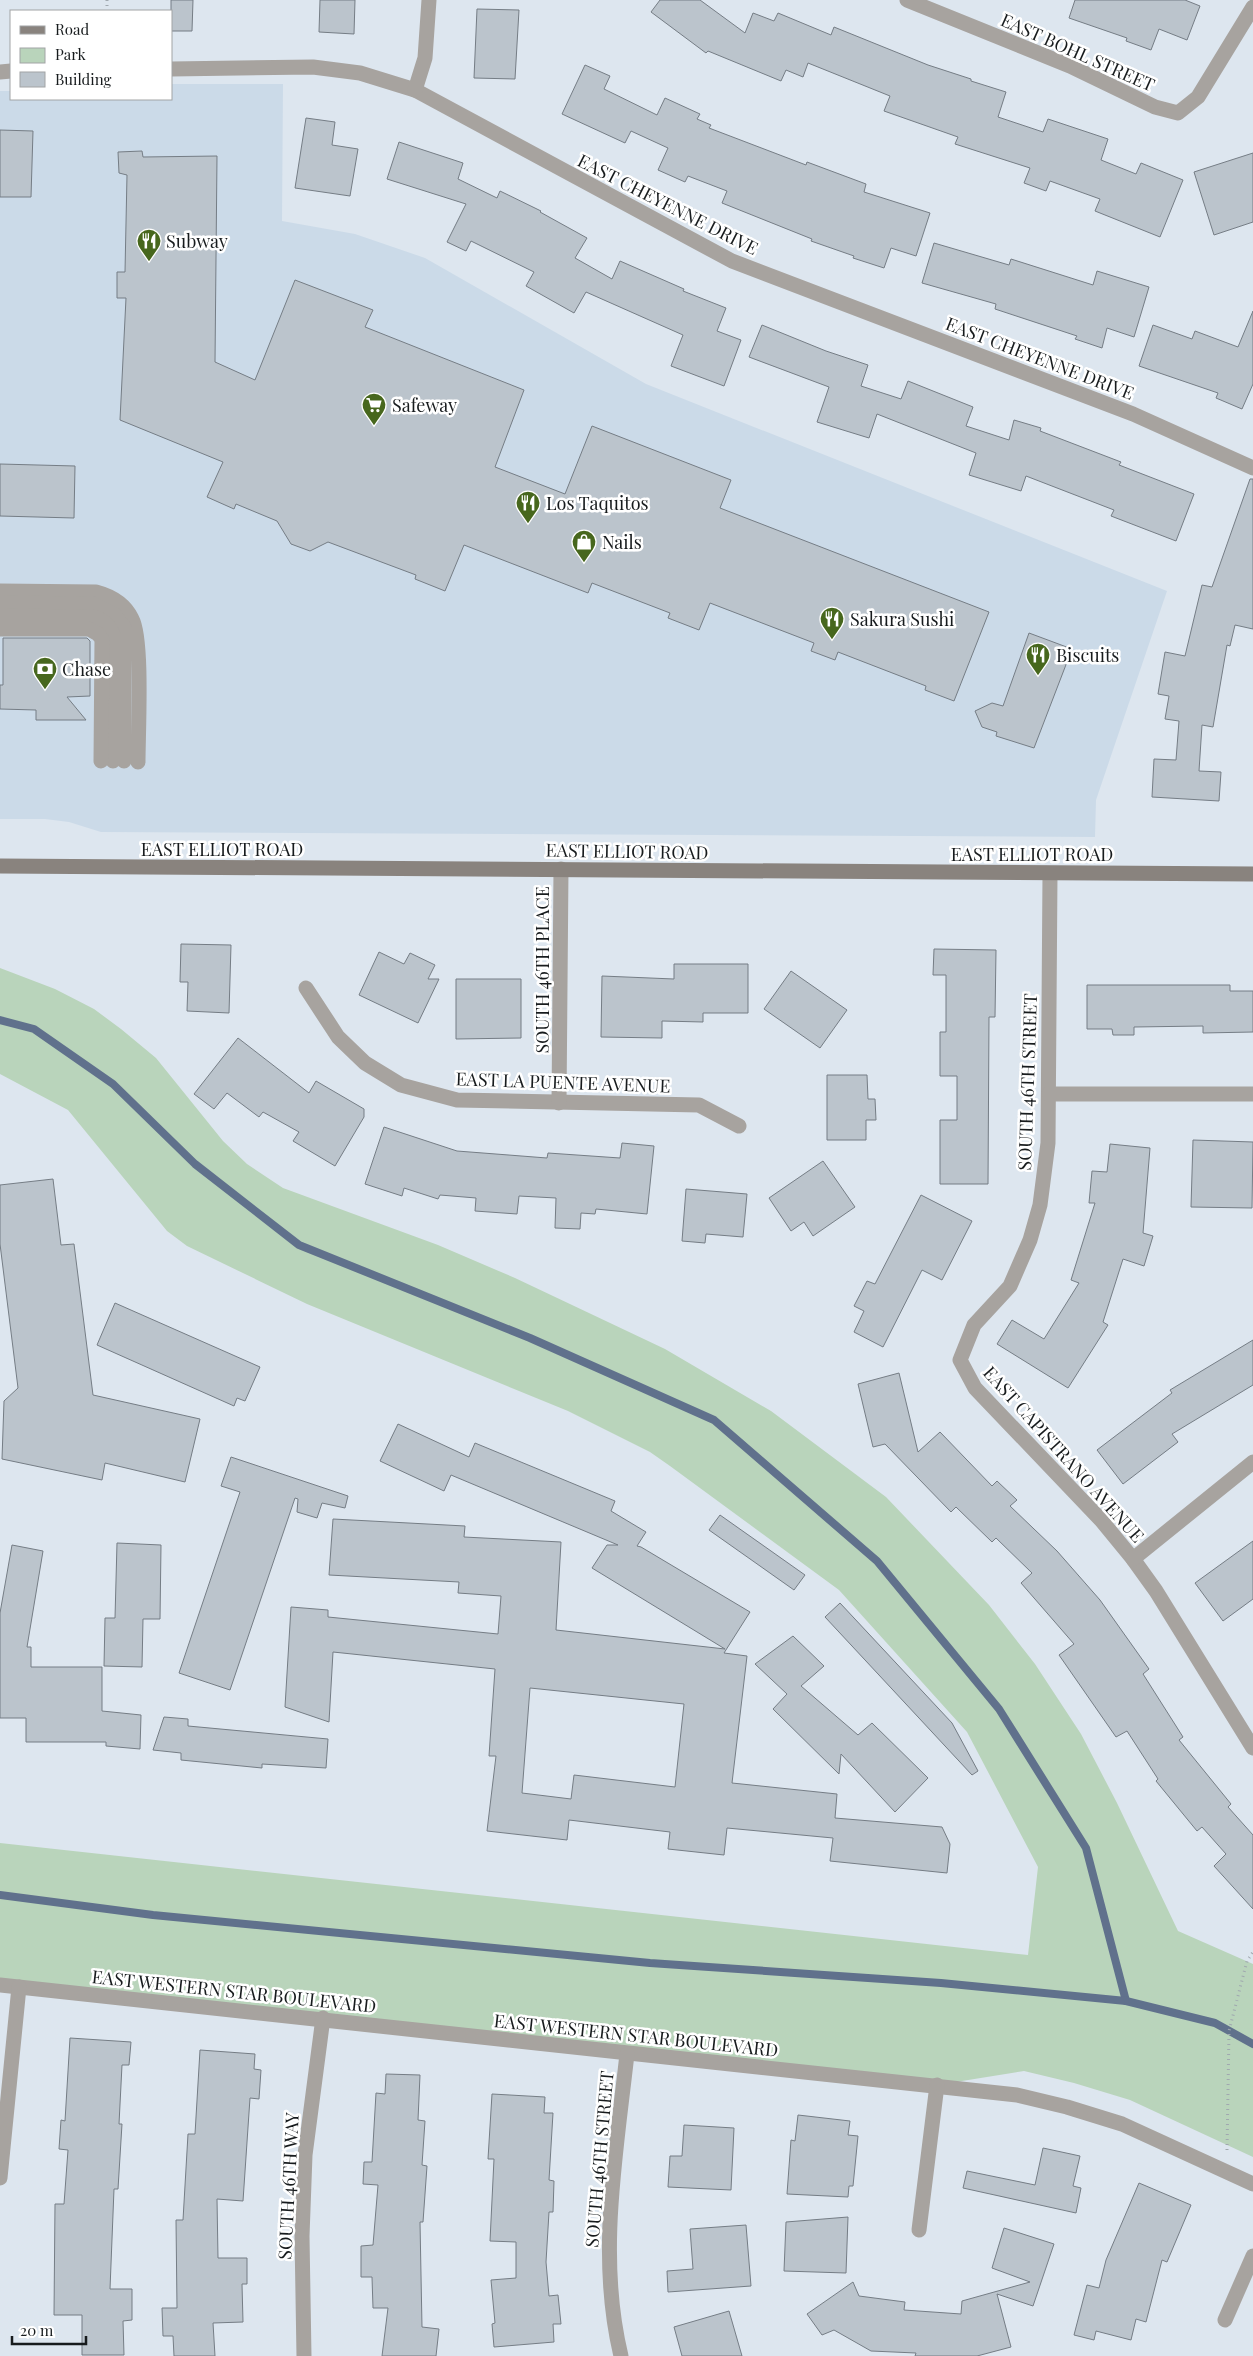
<svg xmlns="http://www.w3.org/2000/svg" width="1253" height="2356" font-family="'Playfair Display',serif">
<rect width="100%" height="100%" fill="#dde6ef"/>
<path fill="#cbdae8" d="M171 84H283L282 221 355 234 425 258 646 384 1167 591 1096 800 1095 837 101 832 69 822 45 819H0V91H11V99H171Z"/>
<path fill="#b9d4bb" d="M0 968 55 989 94 1009 121 1029 156 1058 223 1141 247 1164 283 1188 438 1245 515 1278 665 1349 771 1411 886 1497 989 1605 1035 1664 1081 1734 1117 1803 1178 1931 1253 1964V2157L1130 2100 1074 2083 1024 2071 937 2085 0 1985V1843L1028 1955 1038 1867 967 1732 839 1590 670 1466 650 1452 568 1411 307 1304 187 1246 167 1231 68 1110 0 1074Z"/>
<g fill="none" stroke-linecap="round" stroke-linejoin="round">
<g stroke="#60718c" stroke-width="8">
<path d="M0 1020 34 1029 113 1084 195 1164 299 1245 530 1338 714 1420 877 1561 999 1709 1086 1848 1126 2001"/>
<path d="M0 1895 153 1915 650 1963 941 1983 1126 2001 1215 2023 1253 2044"/>
</g>
</g>
<g fill="#bbc4cc" stroke="#757d85" fill-rule="evenodd">
<path d="M171 0H193L192 31H171Z"/>
<path d="M320 0H355L354 34 319 32Z"/>
<path d="M660 0H700L745 33 753 13 774 21 778 13 831 35 834 27 928 65 971 79V81L1006 92 998 117 1043 132 1048 119 1108 139 1101 160 1136 174 1141 163 1183 180 1160 237 1095 211 1100 199 1050 181 1046 191 1024 183 1030 168 955 144 958 137 884 111 890 96 808 63 803 77 786 70 781 81 708 51 706 53 651 12Z"/>
<path d="M1075 0H1185L1200 6 1187 40 1159 29 1151 50 1126 41 1127 38 1069 18Z"/>
<path d="M477 9 519 10 515 79 474 78Z"/>
<path d="M585 65 610 76 604 89 657 115 665 98 700 114 697 119 711 125 709 128 806 165 807 162 866 184 864 192 930 213 916 256 891 248 884 268 853 258 854 256 811 241 812 239 722 203 727 191 688 176 685 182 658 170 668 148 631 131 625 143 562 114Z"/>
<path d="M306 118 335 122 332 145 358 149 350 196 295 188Z"/>
<path d="M0 130 33 131 31 197H0Z"/>
<path d="M399 142 463 163 458 179 497 198 500 191 541 211 540 212 587 238 575 258 612 279 620 261 684 289 683 291 726 308 717 331 741 340 724 386 671 366 683 335 586 292 574 313 526 286 534 272 471 241 466 251 447 242 466 204 387 179Z"/>
<path d="M142 151 143 157 217 156 215 362 255 380 295 280 373 310 365 327 524 390 495 467 565 494 592 426 731 480 720 508 989 612 954 701 925 690 926 686 838 652 835 660 811 651 814 643 710 603 699 630 668 618 670 613 592 583 588 593 464 545 445 591 415 579 416 575 328 542 310 551 291 544 277 521 236 504 234 509 207 497 223 462 120 420 126 298H117V272H125L127 175 119 173 118 152Z"/>
<path d="M1253 153V222L1214 235 1194 172Z"/>
<path d="M934 243 1009 265 1011 259 1093 285 1097 271 1149 287 1134 337 1107 328 1102 348 1075 339 1077 336 995 309 996 304 922 283Z"/>
<path d="M1253 311V384L1242 409 1216 398 1218 393 1139 366 1153 325 1192 339 1195 331 1238 347Z"/>
<path d="M762 325 826 351 868 365 861 386 901 399 908 381 973 407 966 426 1009 440 1014 420 1041 428 1040 431 1121 462 1119 465 1194 494 1176 541 1111 516 1114 510 1026 476 1021 491 969 475 976 453 877 414 869 438 817 422 829 387 749 357Z"/>
<path d="M0 464 75 466 74 518 0 516Z"/>
<path d="M1250 479H1253V629L1235 625 1230 646 1227 645 1213 727 1202 725 1199 771 1221 772 1219 801 1152 797 1154 759 1176 760 1179 721 1165 719 1169 696 1158 694 1165 652 1185 656 1202 585 1212 587Z"/>
<path d="M1029 633 1072 649 1034 748 996 736 997 732 982 727 975 711 992 703 1003 706Z"/>
<path d="M3 638H87L90 641V696L67 697 86 720H36V710L0 709V685H3Z"/>
<path d="M181 944 231 945 229 1013 187 1011 188 982H180Z"/>
<path d="M934 949 996 950 995 1017H989L988 1184H940V1120H957V1076H940V1032H946V975H933Z"/>
<path d="M379 952 404 964 410 953 435 965 428 979H439L418 1023 359 995Z"/>
<path d="M674 964H748V1013H703V1022L662 1021V1038L601 1037 602 976 674 979Z"/>
<path d="M791 971 847 1010 820 1048 764 1009Z"/>
<path d="M456 979H521V1038L456 1039Z"/>
<path d="M1087 985H1230V991H1253V1032L1203 1033V1026L1134 1027V1035H1113L1112 1029H1087Z"/>
<path d="M238 1038 309 1093 316 1081 364 1109V1117L335 1166 293 1141 299 1132 263 1112 259 1117 227 1093 214 1109 194 1094Z"/>
<path d="M827 1075H867L868 1099H875L876 1120H866V1140H827Z"/>
<path d="M384 1127 457 1151 547 1158 548 1153 620 1158 622 1143 654 1146 647 1214 596 1209 595 1214 581 1213 580 1229 555 1228 556 1198 519 1196 517 1214 475 1211 476 1198 440 1195 438 1199 404 1188 402 1196 365 1184Z"/>
<path d="M1193 1140 1253 1142 1252 1208 1191 1207Z"/>
<path d="M1110 1144 1150 1148 1143 1233 1153 1236 1144 1266 1123 1259 1103 1322 1108 1325 1068 1388 997 1344 1012 1320 1044 1339 1079 1283 1071 1280 1095 1203H1089L1092 1171 1107 1172Z"/>
<path d="M823 1161 855 1207 813 1236 804 1222 791 1231 769 1198Z"/>
<path d="M53 1179 61 1245 74 1244 93 1395 200 1419 185 1482 105 1463 102 1480 2 1459 4 1401 18 1388 0 1244V1185Z"/>
<path d="M686 1189 747 1194 743 1237 706 1234 705 1243 682 1241Z"/>
<path d="M921 1195 972 1221 942 1280 922 1270 883 1347 854 1332 864 1311 854 1306 867 1281 875 1284Z"/>
<path d="M115 1303 260 1367 245 1401 237 1398 234 1406 97 1345Z"/>
<path d="M1253 1340V1385L1172 1434 1178 1442 1123 1484 1097 1450 1172 1393 1170 1390Z"/>
<path d="M899 1373 918 1452 940 1432 992 1486 997 1481 1017 1500 1010 1506 1057 1551 1100 1600 1149 1669 1143 1674 1183 1737 1179 1740 1231 1804 1228 1807 1253 1835V1909L1214 1866 1226 1854 1202 1827 1197 1831 1156 1781 1158 1779 1127 1731 1116 1737 1059 1655 1074 1644 1021 1583 1032 1573 996 1538 992 1542 956 1507 951 1512 885 1444 873 1447 858 1384Z"/>
<path d="M398 1424 469 1457 475 1443 615 1501 611 1511 646 1532 637 1546 641 1547 750 1612 724 1653 747 1656 732 1783 837 1794 835 1818 942 1827 950 1844 947 1873 830 1861 833 1838 727 1828 724 1855 668 1849 670 1832 569 1820 567 1840 487 1831 496 1756H489L495 1669 333 1652 329 1722 285 1707 291 1607 328 1610V1617L498 1634 501 1596 458 1593 459 1582 329 1575 333 1519 465 1526 464 1537 561 1542 556 1630 725 1649 592 1568 607 1545H618L451 1475 444 1491 380 1461ZM530 1688 684 1704 675 1787 574 1775 571 1799 522 1793Z"/>
<path d="M231 1457 348 1496 345 1508 322 1503 317 1518 297 1512 298 1499 295 1498 230 1690 179 1673 240 1492 221 1486Z"/>
<path d="M720 1515 805 1575 794 1590 709 1530Z"/>
<path d="M1253 1541V1599L1223 1621 1195 1583Z"/>
<path d="M117 1543 161 1545 160 1619H143L142 1667 104 1666 105 1618H115Z"/>
<path d="M12 1545 43 1551 27 1647H31V1667H102V1711L141 1715 140 1749 106 1746V1742H26V1718H0V1613Z"/>
<path d="M840 1603 952 1723 978 1771 972 1775 825 1617Z"/>
<path d="M793 1636 824 1666 801 1686 858 1735 872 1723 928 1778 895 1812 841 1754 839 1774 773 1709 787 1694 755 1664Z"/>
<path d="M164 1717 188 1719V1726L328 1739 326 1768 262 1764V1768L181 1760V1753L153 1750Z"/>
<path d="M70 2038 131 2042 129 2065H122L119 2124H122L118 2189H114L110 2289H132V2320L123 2321 124 2355H82V2315H54L55 2204H64L68 2150 59 2149 61 2120 65 2121Z"/>
<path d="M200 2050 255 2054 254 2069 261 2070 259 2099 250 2098 243 2201 217 2199 218 2258H247V2284H242L243 2322 213 2323 215 2356H174L173 2336H163L162 2308H177L176 2220H183L188 2134H195Z"/>
<path d="M386 2074 420 2075 418 2120 425 2121 422 2165 427 2166 423 2222H420L422 2327 439 2329 436 2356H382L388 2308H373L372 2277H361V2246L373 2245 378 2185 363 2184 364 2162H372L376 2093 385 2094Z"/>
<path d="M492 2094 545 2097 544 2113H553L549 2180 554 2181 553 2212H549L546 2262 549 2296 558 2295 561 2324H553L554 2342 494 2347 492 2324 495 2323 491 2280 516 2278V2242L490 2241 494 2159H488Z"/>
<path d="M798 2115 850 2121 848 2135 858 2136 853 2186H849L848 2197 787 2194 791 2140 795 2141Z"/>
<path d="M684 2125 734 2128 731 2190 668 2187 670 2156H682Z"/>
<path d="M1043 2148 1080 2156 1073 2186 1081 2188 1076 2213 963 2188 967 2171 1035 2185Z"/>
<path d="M1139 2183 1191 2205 1167 2262 1162 2260 1146 2322 1136 2319 1131 2340 1096 2331 1094 2340 1074 2335 1087 2285 1099 2288 1106 2260Z"/>
<path d="M848 2217 846 2273 784 2271 786 2222Z"/>
<path d="M746 2225 751 2286 668 2292 667 2271 693 2269 690 2229Z"/>
<path d="M1004 2228 1054 2244 1033 2306 997 2294 1011 2347 977 2356H915L916 2353 871 2351 834 2330 822 2335 807 2314 853 2282 859 2296 905 2302 904 2310 961 2314 962 2301 1030 2282 992 2268Z"/>
<path d="M729 2311 742 2356H682L674 2327Z"/>
</g>
<g fill="none" stroke-linecap="round" stroke-linejoin="round">
<g stroke="#a0a8af" stroke-width="3" stroke-dasharray="1 4" stroke-linecap="butt">
<path d="M107 0V11"/>
<path d="M1227 2150 1229 2031 1247 1961 1253 1952"/>
</g>
<g stroke="#a7a39f" stroke-width="15">
<path d="M0 591 96 592C111 596 125 604 132 619 143 639 138 733 138 762"/>
<path d="M0 603 93 604 115 615 124 627V761"/>
<path d="M0 616 93 617C103 620 108 624 113 634V761"/>
<path d="M0 629H89L98 634 102 639 101 761"/>
</g>
<g stroke="#a7a39f" stroke-width="15">
<path d="M907 0 1070 66 1155 107 1178 113 1198 97 1253 7"/>
<path d="M171 69 313 67 360 73 415 90 732 261 1133 414 1253 468"/>
<path d="M0 72 11 71"/>
<path d="M415 90 425 58 429 0"/>
<path d="M1050 874 1048 1143 1040 1205 1030 1240 1010 1286 974 1325 960 1360 975 1388 1101 1520 1133 1559 1156 1591 1253 1748"/>
<path d="M306 988 338 1037 365 1063 401 1085 457 1100 699 1105 739 1126"/>
<path d="M1049 1094H1253"/>
<path d="M559 1103 561 869"/>
<path d="M1133 1559 1253 1462"/>
<path d="M0 1985 1017 2095 1067 2107 1122 2124 1253 2184"/>
<path d="M0 2178 19 1987"/>
<path d="M919 2230 937 2085"/>
<path d="M1225 2320 1253 2256"/>
<path d="M304 2356 302 2236 305 2155 323 2018"/>
<path d="M621 2356C597 2257 616 2154 627 2054"/>
</g>
<path stroke="#89837e" stroke-width="15" d="M0 866 1253 874"/>
</g>
<defs>
<symbol id="restaurant-pin" viewBox="-11 -11 22 30"><path d="M0 17L-7.5 6A9.5 9.5 0 1 1 7.5 6Z" fill="#47671d" stroke="#fff"/><path d="M-5-6h1v4h1v-4h1v4h1v-4h1v5L-1.5 .5V6h-2V.5L-5-1ZM5-6V6H3V1.5H1.5Q1.5-4 5-6Z" fill="#fff"/></symbol>
<symbol id="supermarket-pin" viewBox="-11 -11 22 30"><path d="M0 17L-7.5 6A9.5 9.5 0 1 1 7.5 6Z" fill="#47671d" stroke="#fff"/><path d="M-6-5.5h2.5l.6 2H6L4.5 2H-2.5L-4.4-4H-6ZM-1.5 3.2a1.3 1.3 0 1 0 .1 0ZM3 3.2a1.3 1.3 0 1 0 .1 0Z" fill="#fff"/></symbol>
<symbol id="shop-pin" viewBox="-11 -11 22 30"><path d="M0 17L-7.5 6A9.5 9.5 0 1 1 7.5 6Z" fill="#47671d" stroke="#fff"/><path d="M-5-2.5h2.3a2.7 3.5 0 0 1 5.4 0H5L5.5 6h-11ZM-1.5-2.5h3a1.5 2.3 0 0 0-3 0Z" fill="#fff"/></symbol>
<symbol id="bank-pin" viewBox="-11 -11 22 30"><path d="M0 17L-7.5 6A9.5 9.5 0 1 1 7.5 6Z" fill="#47671d" stroke="#fff"/><path d="M-6-4H6V4H-6ZM0-2.3a2.3 2.3 0 1 0 0 4.6a2.3 2.3 0 1 0 0-4.6Z" fill="#fff"/></symbol>
</defs>
<g fill-rule="evenodd">
<use href="#restaurant-pin" x="135" y="227" width="28" height="38"/>
<use href="#supermarket-pin" x="360" y="391" width="28" height="38"/>
<use href="#restaurant-pin" x="514" y="489" width="28" height="38"/>
<use href="#shop-pin" x="570" y="528" width="28" height="38"/>
<use href="#restaurant-pin" x="818" y="605" width="28" height="38"/>
<use href="#restaurant-pin" x="1024" y="641" width="28" height="38"/>
<use href="#bank-pin" x="31" y="655" width="28" height="38"/>
</g>
<g text-anchor="middle" dominant-baseline="central" stroke-width="5" stroke-linejoin="round" paint-order="stroke">
<g font-size="18" fill="#171b1d" stroke="#fff">
<text transform="translate(1078 52) rotate(24)">EAST BOHL STREET</text>
<text transform="translate(668 204) rotate(27)">EAST CHEYENNE DRIVE</text>
<text transform="translate(1040 358) rotate(21)">EAST CHEYENNE DRIVE</text>
<text x="222" y="849">EAST ELLIOT ROAD</text>
<text transform="translate(627 851) rotate(1)">EAST ELLIOT ROAD</text>
<text x="1032" y="854">EAST ELLIOT ROAD</text>
<text transform="translate(542 970) rotate(-90)">SOUTH 46TH PLACE</text>
<text transform="translate(563 1082) rotate(2)">EAST LA PUENTE AVENUE</text>
<text transform="translate(1027 1082) rotate(-88)">SOUTH 46TH STREET</text>
<text transform="translate(1064 1454) rotate(48)">EAST CAPISTRANO AVENUE</text>
<text transform="translate(234 1991) rotate(6)">EAST WESTERN STAR BOULEVARD</text>
<text transform="translate(636 2035) rotate(6)">EAST WESTERN STAR BOULEVARD</text>
<text transform="translate(599 2159) rotate(-85)">SOUTH 46TH STREET</text>
<text transform="translate(288 2186) rotate(-87)">SOUTH 46TH WAY</text>
</g>
<g font-size="18" fill="#171b1d" stroke="#fff" text-anchor="start">
<text x="166" y="241">Subway</text>
<text x="392" y="405">Safeway</text>
<text x="546" y="503">Los Taquitos</text>
<text x="602" y="542">Nails</text>
<text x="850" y="619">Sakura Sushi</text>
<text x="1056" y="655">Biscuits</text>
<text x="62" y="669">Chase</text>
</g>
</g>
<rect x="10" y="10" width="162" height="90" fill="#ffffff" stroke="#a2a4a5"/>
<rect x="20" y="26" width="25" height="8" fill="#89837e" stroke="#a2a4a5"/>
<text x="55" y="35" font-size="15" fill="#171b1d">Road</text>
<rect x="20" y="48" width="25" height="15" fill="#b9d4bb" stroke="#a2a4a5"/>
<text x="55" y="60" font-size="15" fill="#171b1d">Park</text>
<rect x="20" y="72" width="25" height="15" fill="#bbc4cc" stroke="#a2a4a5"/>
<text x="55" y="85" font-size="15" fill="#171b1d">Building</text>
<path d="M12 2336v8h74v-8" fill="none" stroke="#171b1d" stroke-width="2.5"/>
<text x="20" y="2336" font-size="15" fill="#171b1d" stroke="#ffffff" stroke-width="4" paint-order="stroke">20 m</text>
</svg>
